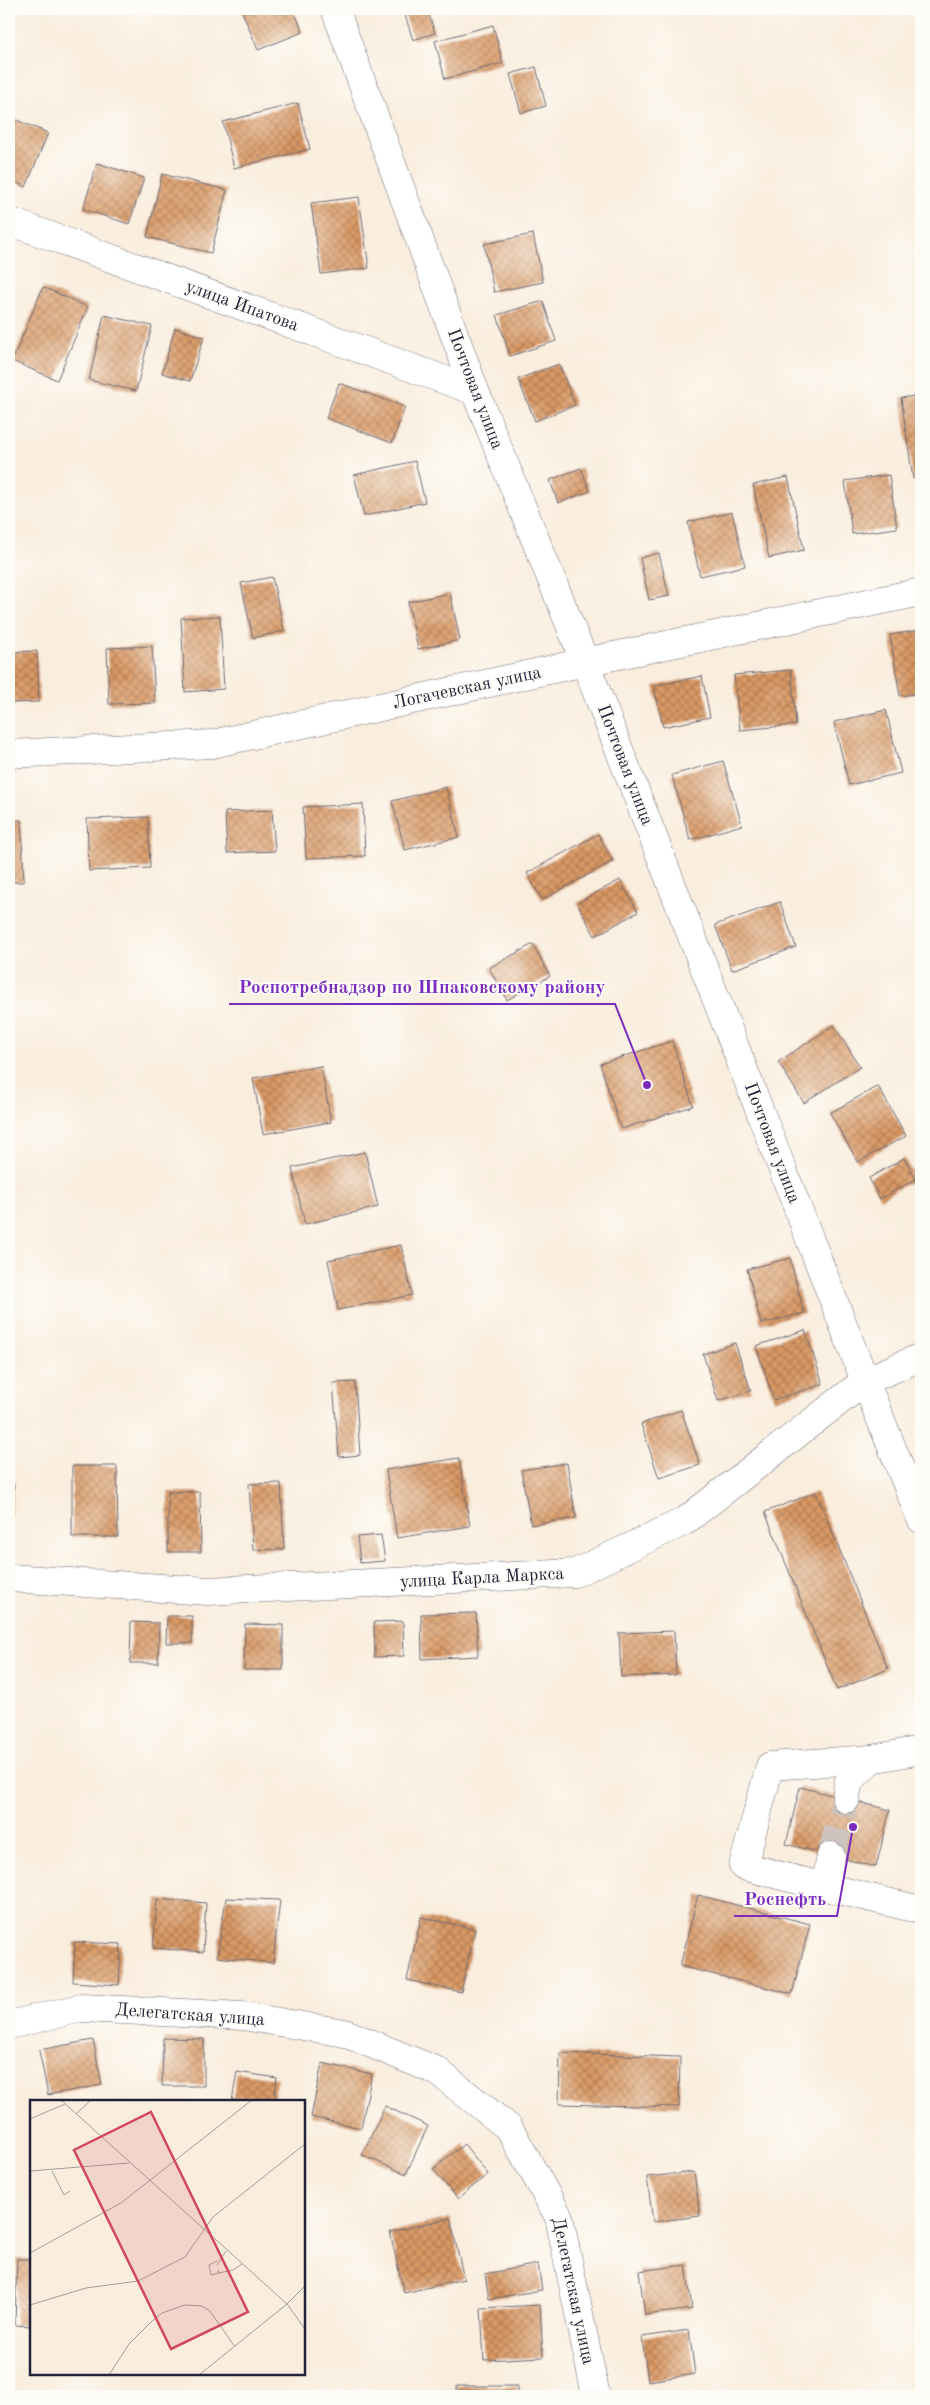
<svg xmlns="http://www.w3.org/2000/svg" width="930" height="2405" font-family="'Old Standard TT',serif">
<defs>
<pattern id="building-cross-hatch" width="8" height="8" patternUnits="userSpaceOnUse" patternTransform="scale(1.25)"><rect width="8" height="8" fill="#da9963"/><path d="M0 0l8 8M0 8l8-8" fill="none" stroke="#b07c53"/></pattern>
</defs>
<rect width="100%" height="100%" fill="#fdfcf7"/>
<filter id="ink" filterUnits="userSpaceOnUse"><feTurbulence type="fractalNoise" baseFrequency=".02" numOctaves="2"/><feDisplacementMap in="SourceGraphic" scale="10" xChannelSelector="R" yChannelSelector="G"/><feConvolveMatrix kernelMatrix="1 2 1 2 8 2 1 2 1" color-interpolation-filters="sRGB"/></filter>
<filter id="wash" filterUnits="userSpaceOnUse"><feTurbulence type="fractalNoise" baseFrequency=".0096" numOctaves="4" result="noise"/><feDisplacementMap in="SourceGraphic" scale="20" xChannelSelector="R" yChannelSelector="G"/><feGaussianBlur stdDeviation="1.12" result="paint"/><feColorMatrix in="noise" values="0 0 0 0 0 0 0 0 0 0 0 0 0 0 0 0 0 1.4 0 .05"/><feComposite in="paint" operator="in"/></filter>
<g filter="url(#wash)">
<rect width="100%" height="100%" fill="#f9eddd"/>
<g id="blocks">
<g fill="url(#building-cross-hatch)">
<path d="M241 9H293L303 32 258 50Z"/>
<path d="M403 9H427L435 33 413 40Z"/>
<path d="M493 25 503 63 445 79 435 41Z"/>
<path d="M536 67 546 106 521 113 510 74Z"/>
<path d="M298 103 310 149 234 168 223 122Z"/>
<path d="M9 117 48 133 26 187 9 179Z"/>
<path d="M97 163 144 178 129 224 83 209Z"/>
<path d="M162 174 227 190 211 253 147 237Z"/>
<path d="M359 197 369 268 321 274 311 203Z"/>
<path d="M533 234 543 282 494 292 484 244Z"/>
<path d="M43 287 88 307 57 380 12 361Z"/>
<path d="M543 301 556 341 510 356 497 315Z"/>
<path d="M104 315 152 326 136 391 89 380Z"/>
<path d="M175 328 204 337 190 381 162 373Z"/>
<path d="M559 364 575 405 535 421 518 379Z"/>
<path d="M339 383 405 407 392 443 326 418Z"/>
<path d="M921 395V477L913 479 901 398Z"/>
<path d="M415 461 425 502 364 516 354 475Z"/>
<path d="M581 468 590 491 558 503 550 480Z"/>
<path d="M889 475 897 528 852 534 845 481Z"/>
<path d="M788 477 804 550 769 558 753 485Z"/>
<path d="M732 512 745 566 700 576 688 522Z"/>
<path d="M659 553 669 596 649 600 640 558Z"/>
<path d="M272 577 284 631 253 638 241 583Z"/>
<path d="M450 593 460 640 418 649 408 602Z"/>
<path d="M220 616 224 689 185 692 181 618Z"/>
<path d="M921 630V693L900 696 890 635Z"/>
<path d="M152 646 155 703 109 704 107 648Z"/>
<path d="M37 651 39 702 9 703V652Z"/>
<path d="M791 670 796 725 740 730 734 675Z"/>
<path d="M702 676 710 717 663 727 654 686Z"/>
<path d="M886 710 901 773 849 785 834 722Z"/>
<path d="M723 761 742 825 690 840 672 775Z"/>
<path d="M446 787 459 837 405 850 392 801Z"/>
<path d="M363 804 365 856 306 858 303 807Z"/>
<path d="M272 810 275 851 227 853 225 812Z"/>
<path d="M148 817 150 868 89 871 87 819Z"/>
<path d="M9 820H21L24 882H9Z"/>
<path d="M598 834 613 861 542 900 527 873Z"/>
<path d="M620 880 638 912 595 936 577 903Z"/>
<path d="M780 902 796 947 732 970 715 925Z"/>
<path d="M533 944 550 976 507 1000 489 968Z"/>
<path d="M834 1025 860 1067 804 1103 778 1062Z"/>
<path d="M672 1041 693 1106 621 1129 600 1064Z"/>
<path d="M321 1066 331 1122 263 1134 253 1078Z"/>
<path d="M878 1086 906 1136 858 1162 830 1113Z"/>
<path d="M365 1152 378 1207 305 1224 292 1168Z"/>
<path d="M904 1158 916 1179 880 1199 869 1178Z"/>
<path d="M401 1245 412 1295 338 1310 328 1260Z"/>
<path d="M790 1258 804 1313 761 1324 747 1269Z"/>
<path d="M805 1330 823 1384 774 1400 756 1346Z"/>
<path d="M735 1343 751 1391 718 1401 703 1354Z"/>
<path d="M9 1378H10L11 1391H9Z"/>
<path d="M355 1382 360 1455 339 1457 333 1383Z"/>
<path d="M681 1410 700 1465 659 1478 641 1424Z"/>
<path d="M459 1458 470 1526 397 1538 386 1470Z"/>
<path d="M567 1463 576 1518 531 1525 521 1470Z"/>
<path d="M72 1466H117L118 1537H72Z"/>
<path d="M9 1483 14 1484 10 1520H9Z"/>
<path d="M281 1483 284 1549 253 1550 249 1484Z"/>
<path d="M168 1492H200L201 1552H168Z"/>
<path d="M816 1492 888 1669 837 1690 765 1512Z"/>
<path d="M381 1535 385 1561 360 1563 357 1537Z"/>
<path d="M476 1613 478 1656 422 1659 421 1614Z"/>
<path d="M167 1616H192V1643H166Z"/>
<path d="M403 1621 404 1656 375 1657 374 1622Z"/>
<path d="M131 1622 159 1623 158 1663H130Z"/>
<path d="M245 1624 283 1625V1670H244Z"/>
<path d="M674 1631 676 1675 621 1677 619 1633Z"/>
<path d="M800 1787 890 1810 876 1867 786 1844Z"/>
<path d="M698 1895 810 1924 792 1994 680 1966Z"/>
<path d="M226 1898 280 1900 273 1963 217 1957Z"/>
<path d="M157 1899 206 1903 203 1952 153 1948Z"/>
<path d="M421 1917 475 1929 461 1992 407 1980Z"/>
<path d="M75 1942 121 1944 119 1985 73 1982Z"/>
<path d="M163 2038 204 2039V2086H162Z"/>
<path d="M93 2040 102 2085 48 2095 39 2050Z"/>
<path d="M560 2053 680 2057 679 2107 559 2104Z"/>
<path d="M322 2063 372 2074 361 2128 311 2117Z"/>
<path d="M237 2072 277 2078 274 2101H232Z"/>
<path d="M385 2106 428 2126 406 2174 362 2155Z"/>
<path d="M464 2144 488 2174 458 2199 433 2169Z"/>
<path d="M694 2172 700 2216 653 2222 647 2177Z"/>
<path d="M450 2218 464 2279 404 2293 390 2232Z"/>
<path d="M17 2259H31V2326L15 2325Z"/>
<path d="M538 2264 542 2290 489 2299 485 2274Z"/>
<path d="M686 2265 692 2309 645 2315 639 2271Z"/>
<path d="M540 2305 543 2357 484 2360 481 2308Z"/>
<path d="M689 2330 695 2374 648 2381 642 2337Z"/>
<rect x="457" y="2386" width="60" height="10"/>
</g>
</g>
</g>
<g filter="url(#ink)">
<use href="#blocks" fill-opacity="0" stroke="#6d6974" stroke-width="1"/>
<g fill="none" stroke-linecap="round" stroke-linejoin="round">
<path stroke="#cec4bd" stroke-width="28" stroke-dasharray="28 14" stroke-linecap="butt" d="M831 1856 846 1799"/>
<defs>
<g id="minor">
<path d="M9 221 475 391"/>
<path d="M9 754 212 744 585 662 921 592"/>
<path d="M9 1578 208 1591 575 1573 685 1521 865 1381 921 1357"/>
<path d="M846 1799 848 1783 871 1759 921 1750"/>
<path d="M831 1856 825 1887 921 1910"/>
<path d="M825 1887 743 1866 770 1766 871 1759"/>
<path d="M9 2025 81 2008 243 2016 345 2033 437 2071 509 2128 559 2217 596 2396"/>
</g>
<path id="major" d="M335 9 475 391 585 662 865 1381 921 1519"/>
</defs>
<use href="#minor" stroke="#6d6974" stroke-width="29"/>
<use href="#major" stroke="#6d6974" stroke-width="29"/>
<use href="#minor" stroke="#fff" stroke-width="28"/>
<use href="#major" stroke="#fff" stroke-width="28"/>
</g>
</g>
<g text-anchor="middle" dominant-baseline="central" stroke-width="4" stroke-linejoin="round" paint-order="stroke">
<g font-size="18" fill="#22223b" stroke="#fdfcf7">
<text transform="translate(242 306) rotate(20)">улица Ипатова</text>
<text transform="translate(475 389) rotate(69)">Почтовая улица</text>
<text transform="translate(467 688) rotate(-12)">Логачевская улица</text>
<text transform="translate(625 765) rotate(69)">Почтовая улица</text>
<text transform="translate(772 1143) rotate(69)">Почтовая улица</text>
<text transform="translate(482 1578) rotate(-3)">улица Карла Маркса</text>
<text transform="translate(190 2015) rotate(4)">Делегатская улица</text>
<text transform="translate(573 2291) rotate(78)">Делегатская улица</text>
</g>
</g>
<g transform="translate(30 2100)">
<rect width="275" height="275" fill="#f9eddd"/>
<path fill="none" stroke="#a39c9c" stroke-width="1" d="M31 0 257 204 275 229M46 14 61 0M0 19 35 4M0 71 99 63M22 71 34 95 40 91M0 153 91 103 222 0M187 161 179 165 181 175 189 173M187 165 196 151M188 170 189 173 203 170 212 164M257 204 275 186M0 205 56 188 108 181 155 157 183 117 275 44M79 275 99 244 122 221 132 213 155 205 172 206 180 211 205 247M169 275 257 204"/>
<path fill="#d1495b" fill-opacity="0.15" stroke="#d1495b" stroke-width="2.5" d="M121 12 218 212 141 249 44 50Z"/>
<rect width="275" height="275" fill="none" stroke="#22223b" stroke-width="2.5"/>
</g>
<path fill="none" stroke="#7b2cbf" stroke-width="2" d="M647 1085L615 1004H229M853 1827L837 1916H734"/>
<g fill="#7b2cbf" stroke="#fdfcf7" stroke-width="2">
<circle cx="647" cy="1085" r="5"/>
<circle cx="853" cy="1827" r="5"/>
</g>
<g font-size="19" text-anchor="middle" font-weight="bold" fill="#7b2cbf" stroke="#fdfcf7" stroke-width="4" stroke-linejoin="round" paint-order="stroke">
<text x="422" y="993">Роспотребнадзор по Шпаковскому району</text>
<text x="785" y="1905">Роснефть</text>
</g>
<rect width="930" height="2405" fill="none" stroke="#fdfcf7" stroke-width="30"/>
</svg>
